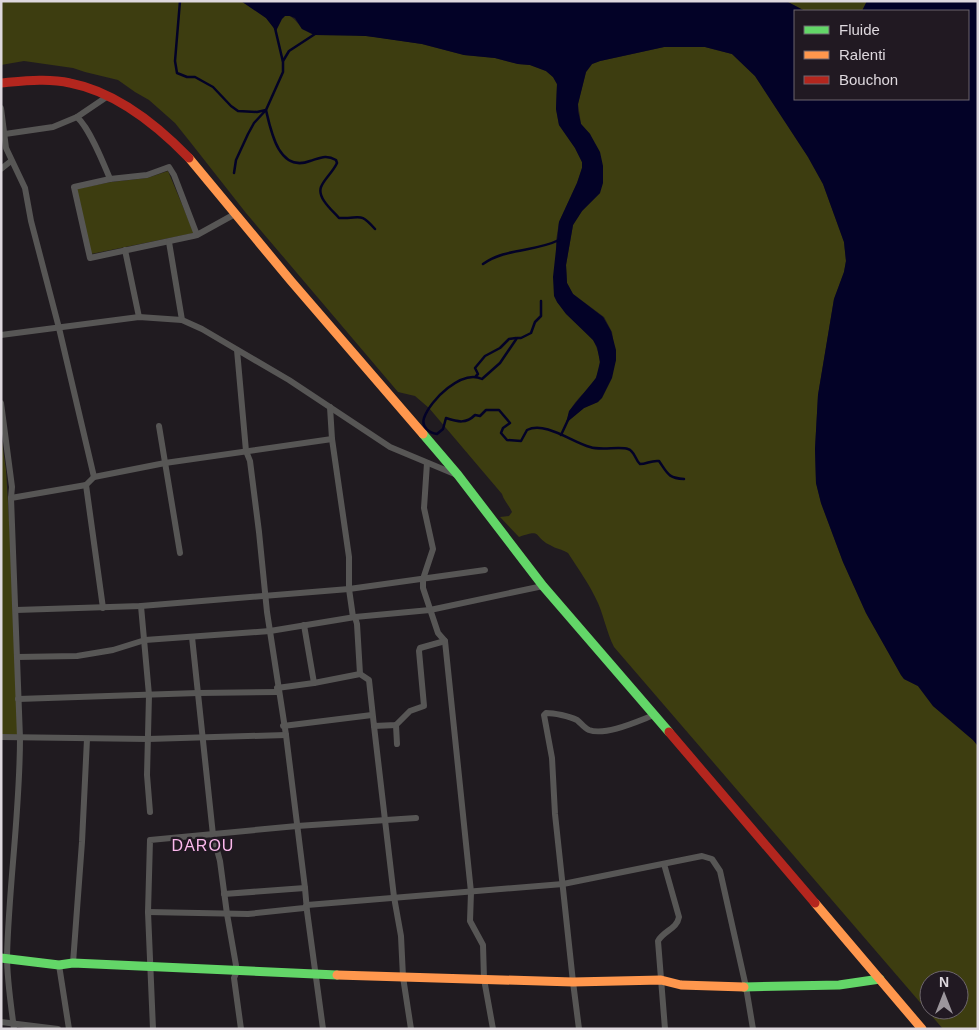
<svg xmlns="http://www.w3.org/2000/svg" width="979" height="1030" font-family="Arial,sans-serif">
<rect width="100%" height="100%" fill="#201b20"/>
<g fill="#3d3d10" fill-rule="evenodd">
<path d="M1 1H241L266 18 276 30C283 8 292 14 302 29L375 37 422 44 464 55 495 58 518 64 530 65 546 71 553 77 557 84 556 109 559 125 575 148 582 162V168L577 183 559 222 556 241 557 302 593 340C617 385 570 390 567 422L584 408 598 402 616 360 612 332 604 317 573 294 567 283 566 265 573 225 582 211 600 193 590 134 581 124 578 104 586 72 592 64 600 61 664 47H705L732 54 755 76 808 157 823 184 844 242 846 261 844 272 834 299 818 395 815 449 816 483 821 503 843 562 866 613 901 675 904 679 918 686 933 706 973 740 978 746V1029H943L614 647C607 633 604 617 598 603 590 585 579 570 568 553 562 549 556 549 550 545 533 537 543 528 519 537L500 517 509 516 512 512C509 505 504 501 502 494L429 408 415 396 398 392 246 213 191 143 175 123 149 100 135 92 118 80 85 72 73 68 24 61 1 65ZM929 980H959V1010H929Z"/>
<path d="M786 1H867L862 11H805Z"/>
<path d="M168 171 194 233 91 254 76 189 111 182 147 178Z"/>
<path d="M1 435 6 470 15 619 18 735 1 734Z"/>
</g>
<path fill="#030227" d="M241 1H786L805 11H795V99H968V11H862L867 1H978V746L973 740 933 706 918 686 904 679 901 675 866 613 843 562 821 503 816 483 815 449 818 395 834 299 844 272 846 261 844 242 823 184 808 157 755 76 732 54 705 47H664L600 61 592 64 586 72 578 104V111L581 124 590 134 600 152 603 166V183L600 193 582 211 573 225 566 265 567 283 573 294 603 317 611 331 616 350V360L612 378 602 398 598 402 584 408 566 423 569 411 596 378 600 362 597 347 593 340 566 314 557 302 554 296 553 277 559 222 577 183 582 168V162L575 148 559 125 556 109 557 84 553 77 546 71 530 65 518 64 495 58 464 55 422 44 366 36 314 35 302 29 295 18 290 16H285L282 19 276 31 266 18Z"/>
<g fill="none" stroke-linecap="round" stroke-linejoin="round">
<g stroke="#030227" stroke-width="2.5">
<path d="M180 1 175 61 177 73 187 77H195L213 87 231 106 238 111 257 112 266 110C271 132 279 173 310 161 320 158 326 154 336 160L337 163C333 172 324 179 321 187 317 198 333 211 339 218 361 219 359 211 375 229"/>
<path d="M283 61 289 51 315 34"/>
<path d="M234 173 236 160 248 134 254 123 266 110 283 72V62L275 28"/>
<path d="M483 264C505 248 535 252 559 240"/>
<path d="M541 301V316L535 322 531 333 521 338H517L500 363 482 379C462 369 430 400 424 418 421 428 430 433 437 434L443 429 446 418C458 422 466 424 475 415L480 416 486 410H499L510 423 503 428 501 433 507 440 521 441 527 430C545 421 572 442 590 447 601 451 619 446 628 449 635 451 635 460 640 464 647 464 651 460 659 461 668 474 668 478 684 479"/>
<path d="M476 376 478 374 475 368 485 356 500 348 509 339 516 338"/>
<path d="M561 435 568 420"/>
</g>
<g stroke="#575655" stroke-width="6">
<path d="M108 96 77 117C90 129 103 162 110 179"/>
<path d="M1 108 6 148 25 188 31 221 59 328 94 477"/>
<path d="M5 134 53 127 77 117"/>
<path d="M1 169 11 161"/>
<path d="M197 235 174 175 169 167 147 175 110 179 74 187 90 258 193 236 197 235 235 214"/>
<path d="M169 242 182 320"/>
<path d="M125 250 139 317"/>
<path d="M1 335 139 317 182 320 202 329 289 380 390 447 457 475"/>
<path d="M237 350 246 451 250 461 259 532 267 612 286 735 305 888 307 911 323 1029"/>
<path d="M1 403 12 487 11 498 20 738C20 811 9 883 7 956 7 980 11 1005 14 1029"/>
<path d="M330 407 332 439 349 557V589L353 617H355L357 624 360 674"/>
<path d="M159 426 180 553"/>
<path d="M427 463 424 508 433 549 423 579V588L438 633 445 641 471 892 470 921 483 945 484 979 493 1029"/>
<path d="M86 485 103 608"/>
<path d="M11 498 86 485 94 477 165 463 332 439"/>
<path d="M141 606 149 695 147 775 150 812"/>
<path d="M16 610 141 606 349 589 485 570"/>
<path d="M304 625 314 683"/>
<path d="M192 637 213 835 220 861 227 914 237 971 234 978 241 1029"/>
<path d="M17 657 77 656 113 650 145 640 270 631 355 617 430 610 543 586"/>
<path d="M277 688 314 683 360 674 369 680 374 726 396 725 410 711 424 706 419 651 420 648 445 641"/>
<path d="M18 699 198 693 278 692"/>
<path d="M396 725 397 744"/>
<path d="M283 726 372 715"/>
<path d="M374 726 394 897 401 936 403 977 411 1029"/>
<path d="M1 737 148 739 286 735"/>
<path d="M664 864 679 917C677 929 663 931 658 941L665 1029"/>
<path d="M224 894 305 888"/>
<path d="M148 912 248 914 304 908 307 905 563 884 702 856 712 859 720 871 746 987 753 1029"/>
<path d="M73 963 82 842 87 739"/>
<path d="M59 965 69 1029"/>
<path d="M1 1022 58 1029"/>
<path d="M153 1029 148 912 150 840 297 826 416 818"/>
<path d="M579 1029 573 982 555 814 552 758 544 715 546 713C554 713 569 716 577 720 581 723 584 728 589 730 606 736 638 721 654 715"/>
</g>
<g stroke="#63d668" stroke-width="9">
<path d="M423 434 458 475 543 586 669 732"/>
<path d="M1 958 59 965 73 963 337 975"/>
<path d="M744 987 839 985 880 979"/>
</g>
<g stroke="#ff974d" stroke-width="9">
<path d="M189 158 291 281 423 434"/>
<path d="M815 903 922 1029"/>
<path d="M337 975 573 982 661 980 681 985 744 987"/>
</g>
<g stroke="#b3261e" stroke-width="9">
<path d="M1 83C24 81 48 78 70 83 117 92 157 125 189 158"/>
<path d="M669 732 815 903"/>
</g>
</g>
<g text-anchor="middle" dominant-baseline="central" stroke-width="4.5" stroke-linejoin="round" paint-order="stroke">
<g font-size="16" letter-spacing="1" fill="#fcb9ec" stroke="#211922">
<text x="203" y="845">DAROU</text>
</g>
</g>
<rect width="979" height="1030" fill="none" stroke="#ded8de" stroke-width="5"/>
<rect x="794" y="10" width="175" height="90" fill="#211922" stroke="#6d656d"/>
<rect x="804" y="26" width="25" height="8" fill="#63d668" stroke="#6d656d"/>
<text x="839" y="35" font-size="15" fill="#ded8de">Fluide</text>
<rect x="804" y="51" width="25" height="8" fill="#ff974d" stroke="#6d656d"/>
<text x="839" y="60" font-size="15" fill="#ded8de">Ralenti</text>
<rect x="804" y="76" width="25" height="8" fill="#b3261e" stroke="#6d656d"/>
<text x="839" y="85" font-size="15" fill="#ded8de">Bouchon</text>
<g transform="translate(944 995)"><circle r="24" fill="#211922" stroke="#6d656d"/>
<path d="M0-4L9 19L0 12L-9 19Z" fill="#9c969c"/>
<text y="-8" font-size="14" font-weight="bold" text-anchor="middle" fill="#ded8de">N</text>
</g>
</svg>
